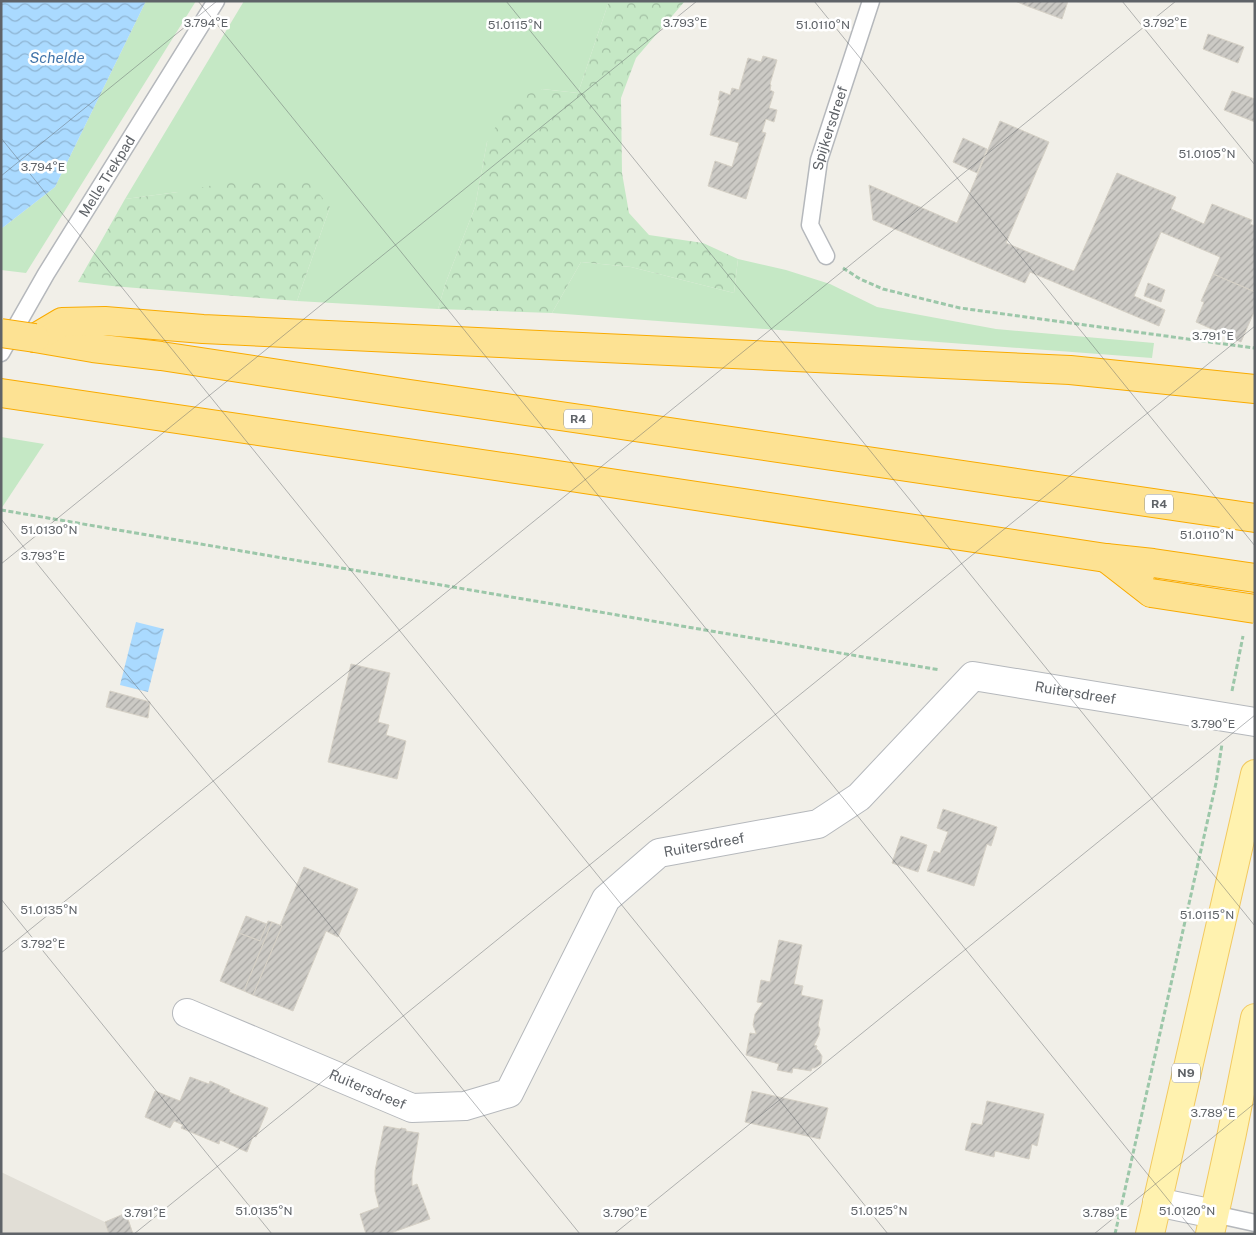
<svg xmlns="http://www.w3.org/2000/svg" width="1256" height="1235" font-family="'Public Sans',sans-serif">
<defs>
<pattern id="forest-crowns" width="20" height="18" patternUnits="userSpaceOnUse" patternTransform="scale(1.25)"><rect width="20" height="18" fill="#c5e8c5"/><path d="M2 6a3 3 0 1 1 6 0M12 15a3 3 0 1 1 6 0" fill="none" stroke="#a3c0a4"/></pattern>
<pattern id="water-waves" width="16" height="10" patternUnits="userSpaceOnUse" patternTransform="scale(1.25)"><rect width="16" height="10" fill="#aadaff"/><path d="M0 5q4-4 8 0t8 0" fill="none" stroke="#8eb4d2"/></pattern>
<pattern id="building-hatch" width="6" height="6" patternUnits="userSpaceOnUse" patternTransform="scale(1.25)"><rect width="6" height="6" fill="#cccac5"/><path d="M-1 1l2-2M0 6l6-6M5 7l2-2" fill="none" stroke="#a9a8a4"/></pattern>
</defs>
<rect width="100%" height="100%" fill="#f1efe8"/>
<path fill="#e1ded6" d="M1 1172 130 1234H1Z"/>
<g fill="#c5e8c5">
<path d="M146 1H196L26 273 1 270V229L55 187Z"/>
<path d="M244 1H609L578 93 542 89 487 142 475 207 446 282 438 309 297 301 330 207 178 192 125 199Z"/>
<path d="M738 259 786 270 830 284 877 307 996 329 1154 343 1152 358 552 313 581 262 631 267 734 293Z"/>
<path d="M1 437 44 444 1 509Z"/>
</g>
<g fill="url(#forest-crowns)">
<path d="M609 1H685L636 58 621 98 622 173 629 213 649 235 703 243 738 259 734 293 631 267 581 262 552 313 438 309 446 282 475 207 487 142 511 100 542 89 578 93Z"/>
<path d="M245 179H307L330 207 297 301 112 286 78 282 125 199 178 192Z"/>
</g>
<g fill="url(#water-waves)">
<path d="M1 1H146L55 187 1 229Z"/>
<path d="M136 622 164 629 148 692 120 685Z"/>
</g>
<g fill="url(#building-hatch)" stroke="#d6d1c6">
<path d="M1015 1H1029L1027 6Z"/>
<path d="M1029 1H1068L1062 19 1027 6Z"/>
<path d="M1208 34 1244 47 1238 63 1203 49Z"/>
<path d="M763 56 777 60 770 84 771 85 770 90 774 92 769 108 777 110 774 122 766 119 762 132 766 133 746 199 708 186 715 161 732 167 739 143 710 135 720 100H718L720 91 730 95 732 88 739 90 748 58 761 62Z"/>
<path d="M1232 91 1255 99V122L1224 110Z"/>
<path d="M1000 121 1049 142 1006 243 1074 271 1117 173 1176 197 1171 209 1204 224 1212 204 1252 220 1250 224 1255 226V292L1213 274 1220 257 1161 232 1134 296 1165 310 1159 326 1030 272 1025 283 873 220 869 185 957 223Z"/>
<path d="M963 138 987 149 977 173 953 162Z"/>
<path d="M1213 274 1255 292 1254 312 1241 342 1196 322 1204 302 1201 301Z"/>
<path d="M1148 283 1165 290 1161 302 1144 296Z"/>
<path d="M351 664 390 673 378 722 389 725 386 735 406 741 397 779 328 762Z"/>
<path d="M110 691 150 702 148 718 106 707Z"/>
<path d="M943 809 997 827 991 846 987 844 974 886 927 871 934 851 940 853 948 832 937 828Z"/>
<path d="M901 836 927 845 918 872 892 863Z"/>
<path d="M304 867 358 889 338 937 326 931 293 1011 253 995 282 926H280Z"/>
<path d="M246 916 267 924 260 941 239 933Z"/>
<path d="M268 921 272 922 244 991 220 981 239 933 260 941Z"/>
<path d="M272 922 282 926 253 995 244 991Z"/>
<path d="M779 940 802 945 794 984 803 986 801 995 823 1000 818 1025 820 1029 819 1035 814 1045 817 1046 816 1049 818 1050 822 1056 821 1064 815 1068H812L811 1071 793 1068 792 1073 777 1070 779 1064 746 1055 750 1033 756 1034V1033L753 1025 755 1014 763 1003 757 1002 761 980 770 982Z"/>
<path d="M190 1077 209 1084 210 1081 230 1090 229 1092 268 1108 256 1137 253 1136 247 1152 220 1140 219 1144 181 1128 183 1125 174 1121 170 1128 145 1117 155 1091 180 1101Z"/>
<path d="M752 1091 828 1108 820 1139 745 1122Z"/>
<path d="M987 1101 1044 1114 1037 1146 1032 1144 1029 1159 995 1151 994 1157 965 1150 972 1123 982 1125Z"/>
<path d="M384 1126 400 1129 401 1128 406 1129V1131L419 1133 412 1176V1186L417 1184 430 1219 388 1234H366L360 1214 379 1207 375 1191V1171Z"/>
<path d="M126 1213 133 1234H109L105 1222Z"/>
</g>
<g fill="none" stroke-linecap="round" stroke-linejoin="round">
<defs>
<g id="service">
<path id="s1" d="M826 256 810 225 819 160 871 1"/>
<path id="s2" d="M1 353 46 274 216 1"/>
<path d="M1214 1214 1255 1223"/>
</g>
<g id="minor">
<path id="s3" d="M187 1013 412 1108 465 1106 509 1093 606 899 659 853 818 824 859 797 973 676 1255 722"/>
<path d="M1157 1202 1214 1214"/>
</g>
<g id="primary">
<path d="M1150 1234 1255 774"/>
<path d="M1210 1234 1232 1133 1255 1018"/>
</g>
<g id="motorway">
<path d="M35 338 93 348 161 356 403 393 1255 518"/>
<path d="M35 338 62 322 105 321 203 329 1070 370 1255 389"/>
<path d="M1 393 564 476 1106 558 1153 563 1255 578"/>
<path d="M1106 558 1151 593"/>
</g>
</defs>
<use href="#service" stroke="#b5b8bc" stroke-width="19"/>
<use href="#minor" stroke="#b5b8bc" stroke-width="30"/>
<use href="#primary" stroke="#f2c960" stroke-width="30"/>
<use href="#motorway" stroke="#f9ab00" stroke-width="30"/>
<g stroke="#9cc7a9" stroke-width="3" stroke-dasharray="5 2.5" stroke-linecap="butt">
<path d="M843 268 860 279 883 289 960 308 1254 348 1255 347"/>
<path d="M1 510 940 670"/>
<path d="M1232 691 1243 636"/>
<path d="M1115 1234 1216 783 1222 744"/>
</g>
<use href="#service" stroke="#fff" stroke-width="16"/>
<use href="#minor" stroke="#fff" stroke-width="28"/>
<use href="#primary" stroke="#fff2af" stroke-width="28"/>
<use href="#motorway" stroke="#fde293" stroke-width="28"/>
<defs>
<g id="motorway-bridge">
<path d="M1 333 35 338"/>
<path d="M1151 593 1255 609"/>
</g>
</defs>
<use href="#motorway-bridge" stroke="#f9ab00" stroke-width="30" stroke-linecap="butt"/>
<use href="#motorway-bridge" stroke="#fde293" stroke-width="28"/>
</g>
<path fill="none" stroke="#5f6368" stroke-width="1" stroke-opacity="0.45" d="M198 1 1196 1234M506 1 1255 926M814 1 1255 546M1122 1 1255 165M1 138 888 1234M1 176 217 1M1 519 580 1234M1 564 697 1M1 899 272 1234M1 953 1176 1M134 1234 1255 326M614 1234 1255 715M1094 1234 1255 1103"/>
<g text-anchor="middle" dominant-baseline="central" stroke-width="5" stroke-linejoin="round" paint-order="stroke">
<g fill="#fff" stroke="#8f9295" stroke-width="1">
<rect x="564" y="409.5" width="28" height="19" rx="4"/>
<rect x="1145" y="494.5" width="28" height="19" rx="4"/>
<rect x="1172" y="1063.5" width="28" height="19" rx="4"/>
</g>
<g font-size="12" font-weight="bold" fill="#5f6368">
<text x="578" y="419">R4</text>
<text x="1159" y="504">R4</text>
<text x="1186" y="1073">N9</text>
</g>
<g font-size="14" fill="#5f6368" stroke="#fff">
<text stroke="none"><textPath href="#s1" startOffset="134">Spijkersdreef</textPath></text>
<text stroke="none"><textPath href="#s2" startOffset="206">Melle Trekpad</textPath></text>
<text stroke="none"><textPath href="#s3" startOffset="1111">Ruitersdreef</textPath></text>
<text stroke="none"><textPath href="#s3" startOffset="676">Ruitersdreef</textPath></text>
<text stroke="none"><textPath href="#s3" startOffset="196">Ruitersdreef</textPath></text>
</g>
<g font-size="15" font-style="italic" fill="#4174aa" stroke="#fff">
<text x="57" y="57">Schelde</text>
</g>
</g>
<g font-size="12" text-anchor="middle" fill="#5f6368" stroke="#fff" stroke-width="5" stroke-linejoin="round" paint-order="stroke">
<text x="206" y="27">3.794°E</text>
<text x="685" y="27">3.793°E</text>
<text x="1165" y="27">3.792°E</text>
<text x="515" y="29">51.0115°N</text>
<text x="823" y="29">51.0110°N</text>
<text x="1207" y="158">51.0105°N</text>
<text x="43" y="171">3.794°E</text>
<text x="1213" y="340">3.791°E</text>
<text x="49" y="534">51.0130°N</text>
<text x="1207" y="539">51.0110°N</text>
<text x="43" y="560">3.793°E</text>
<text x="1213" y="728">3.790°E</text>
<text x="49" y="914">51.0135°N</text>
<text x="1207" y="919">51.0115°N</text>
<text x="43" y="948">3.792°E</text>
<text x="1213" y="1117">3.789°E</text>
<text x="264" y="1215">51.0135°N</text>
<text x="879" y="1215">51.0125°N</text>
<text x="1187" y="1215">51.0120°N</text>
<text x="145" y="1217">3.791°E</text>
<text x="625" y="1217">3.790°E</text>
<text x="1105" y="1217">3.789°E</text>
</g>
<rect width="1256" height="1235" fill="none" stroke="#5f6368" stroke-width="5"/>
</svg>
